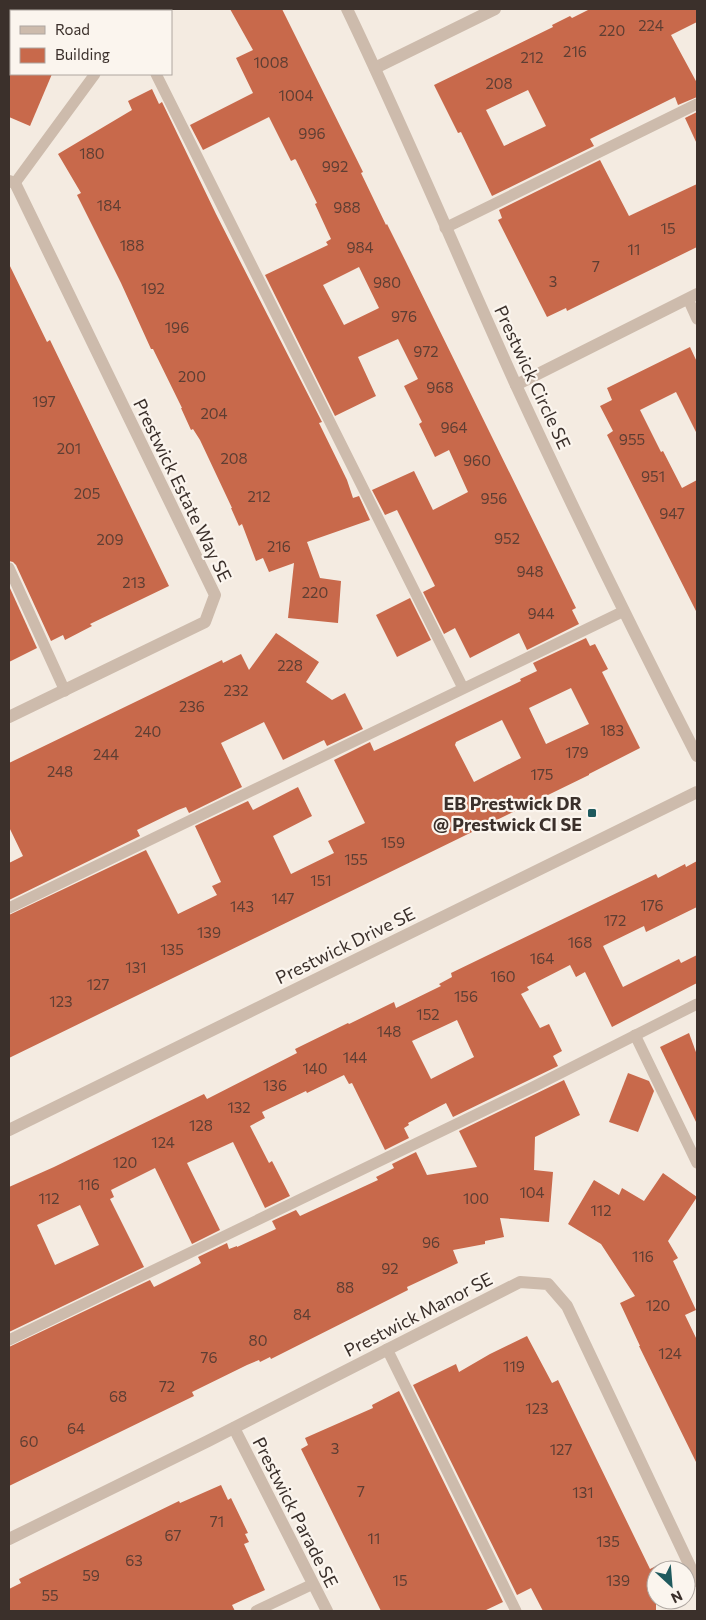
<svg xmlns="http://www.w3.org/2000/svg" width="706" height="1620" font-family="Commissioner,sans-serif">
<rect width="100%" height="100%" fill="#f4ebe1"/>
<g fill="#c8694b" fill-rule="evenodd">
<path d="M230 9H282L363 172 361 173 386 225 387 224 405 260 576 608 572 610 579 624 527 650 519 633 470 658 455 628 444 634 423 592 435 586 397 510 385 515 372 490 414 471 433 510 468 492 449 450 435 457 419 424 422 422 404 386 418 379 398 339 358 357 376 396 335 416 265 275 328 245 326 242 331 239 315 204 317 203 296 160 295 159 291 161 269 117 203 150 190 125 253 93 236 58 253 50ZM359 267 379 308 344 325 323 285Z"/>
<path d="M590 9H697V22L671 35 697 83V97L678 105 675 97 671 99 590 139 594 146 492 196 461 132 458 133 434 85 553 27 552 25 570 16 572 18ZM528 90 546 126 504 146 486 110Z"/>
<path d="M9 74H52L30 126 9 117Z"/>
<path d="M152 89 159 104 162 102 216 214 322 422 319 423 347 480 353 498 359 496 370 520 307 542 320 578 341 581 338 623 288 618 294 563 269 572 263 558 256 561 242 524 239 526 231 508H232L200 440 193 429 191 430 181 408H182L153 349H151L121 283 77 195 81 193 58 154 132 110 128 101Z"/>
<path d="M697 112V144L685 118Z"/>
<path d="M600 160 629 216 697 184V247L567 311 566 308 547 317 498 220 502 218 499 210Z"/>
<path d="M9 264 47 342 50 340 169 586 90 624 92 626 65 640 63 635 51 641 16 565 13 562 9 561Z"/>
<path d="M690 347 697 362V434L676 392 640 410 661 452 663 451 682 488 697 480V613L607 435 613 431 600 406 612 400 607 388Z"/>
<path d="M9 586 37 648 9 662Z"/>
<path d="M410 598 431 640 397 657 376 615Z"/>
<path d="M276 633 319 662 306 682 332 700 345 693 363 729 327 746 324 740 283 760 264 722 221 743 242 787 189 813 186 807 178 810 137 830 140 836 9 900V863L23 856 9 827V763L222 660 223 663 241 654 249 670Z"/>
<path d="M586 638 590 646 595 644 608 669 602 672 640 748 589 774V775L9 1058V915L146 850 178 914 217 895 212 886 221 882 195 826 248 801 253 810 298 787 312 816 273 836 291 874 334 853 328 841 365 823 334 760 370 742 374 751 404 737 521 681 520 679 537 671 533 663ZM571 688 589 724 546 744 529 708ZM502 720 521 758 474 782 455 745 456 742Z"/>
<path d="M697 861V907L646 932 644 926 603 946 623 987 679 959 681 963 697 955V983L612 1027 585 972 576 977 570 965 527 987 529 990 521 994 540 1028 549 1024 562 1051 553 1056 558 1066 453 1117 446 1103 408 1123 409 1125 404 1128 409 1138 385 1150 352 1083 349 1084 344 1075 307 1093 306 1091 262 1112 265 1118 250 1126 269 1163 272 1161 290 1196 265 1208 233 1142 187 1163 220 1230 192 1244 155 1168 111 1190 114 1197 110 1199 144 1267 9 1332V1187L54 1167 204 1094 207 1099 297 1053 295 1049 348 1023 349 1024 394 1002 396 1008 441 986 439 984 452 977 451 973 656 874 658 878 685 864 686 867ZM457 1020 474 1057 431 1079 412 1041ZM80 1205 99 1245 55 1265 37 1225Z"/>
<path d="M689 1033 697 1055V1124L660 1047Z"/>
<path d="M628 1073 649 1081 654 1091 638 1132 609 1122Z"/>
<path d="M564 1080 580 1115 535 1137 534 1170 553 1172 549 1222 500 1218 504 1237 485 1241V1244L453 1250 458 1263 407 1287 408 1290 271 1359 270 1357 260 1362 259 1360 247 1365 192 1392 194 1396 9 1486V1347L150 1280 154 1287 198 1265 201 1263 198 1257 227 1243 229 1249 237 1246V1247L276 1229 272 1221 296 1210 300 1216 378 1180 376 1177 394 1168 392 1164 416 1152 427 1175 477 1167 459 1131Z"/>
<path d="M663 1173 697 1197 668 1241 678 1258 673 1261 696 1310 685 1315 697 1340V1464L639 1346H640L620 1303 635 1296 601 1244 568 1224 594 1180 619 1195 622 1188 644 1201Z"/>
<path d="M527 1336 552 1383 558 1380 650 1569 656 1566V1611H543L531 1588 517 1595 413 1385 456 1364 459 1372 490 1354Z"/>
<path d="M399 1391 503 1602 484 1611H381L301 1449 308 1445 305 1438 373 1408 372 1405Z"/>
<path d="M221 1485 228 1500 231 1498 248 1533 245 1534 249 1542 244 1544 265 1590 232 1605 235 1611H9V1589L21 1583 19 1579 179 1501 180 1503Z"/>
</g>
<g fill="none" stroke-linecap="round" stroke-linejoin="round">
<g stroke="#cdbbac" stroke-width="11">
<path d="M73 9 83 11"/>
<path d="M156 74 463 688"/>
<path d="M15 183 95 74"/>
<path d="M445 228 697 104"/>
<path d="M688 299 697 319"/>
<path d="M9 568 65 691"/>
<path d="M9 908 624 611"/>
<path d="M635 1035 697 1163"/>
<path d="M9 1340 533 1087 697 1004"/>
<path d="M387 1349 516 1611"/>
<path d="M256 1611 313 1584"/>
</g>
<g stroke="#cdbbac" stroke-width="12">
<path d="M375 68 495 9"/>
<path d="M9 181 15 183 215 595 205 622 9 717"/>
<path d="M516 385 697 294"/>
<path d="M9 1130 697 792"/>
<path d="M234 1428 327 1611"/>
<path d="M9 1539 208 1441 520 1282 548 1284 567 1306 697 1581"/>
</g>
<path stroke="#cdbbac" stroke-width="12" d="M347 9C406 132 459 259 515 383 573 509 634 633 697 756"/>
</g>
<rect fill="#1f5a5e" stroke="#fbf5ee" stroke-width="2" x="587" y="808" width="10" height="10" rx="2.5"/>
<g text-anchor="middle" dominant-baseline="central" stroke-width="4.5" stroke-linejoin="round" paint-order="stroke">
<g font-size="15" fill="#5e3e33">
<text x="651" y="25">224</text>
<text x="612" y="30">220</text>
<text x="575" y="51">216</text>
<text x="532" y="57">212</text>
<text x="271" y="62">1008</text>
<text x="499" y="83">208</text>
<text x="296" y="95">1004</text>
<text x="312" y="133">996</text>
<text x="92" y="153">180</text>
<text x="335" y="166">992</text>
<text x="109" y="205">184</text>
<text x="347" y="207">988</text>
<text x="668" y="228">15</text>
<text x="132" y="245">188</text>
<text x="360" y="247">984</text>
<text x="634" y="249">11</text>
<text x="596" y="266">7</text>
<text x="553" y="281">3</text>
<text x="387" y="282">980</text>
<text x="153" y="288">192</text>
<text x="404" y="316">976</text>
<text x="177" y="327">196</text>
<text x="426" y="351">972</text>
<text x="192" y="376">200</text>
<text x="440" y="387">968</text>
<text x="44" y="401">197</text>
<text x="214" y="413">204</text>
<text x="454" y="427">964</text>
<text x="632" y="439">955</text>
<text x="69" y="448">201</text>
<text x="234" y="458">208</text>
<text x="477" y="460">960</text>
<text x="653" y="476">951</text>
<text x="87" y="493">205</text>
<text x="259" y="496">212</text>
<text x="494" y="498">956</text>
<text x="672" y="513">947</text>
<text x="507" y="538">952</text>
<text x="110" y="539">209</text>
<text x="279" y="546">216</text>
<text x="530" y="571">948</text>
<text x="134" y="582">213</text>
<text x="315" y="592">220</text>
<text x="541" y="613">944</text>
<text x="290" y="665">228</text>
<text x="236" y="690">232</text>
<text x="192" y="706">236</text>
<text x="612" y="730">183</text>
<text x="148" y="731">240</text>
<text x="577" y="752">179</text>
<text x="106" y="754">244</text>
<text x="60" y="771">248</text>
<text x="542" y="774">175</text>
<text x="393" y="842">159</text>
<text x="356" y="859">155</text>
<text x="321" y="880">151</text>
<text x="283" y="898">147</text>
<text x="652" y="905">176</text>
<text x="242" y="906">143</text>
<text x="615" y="920">172</text>
<text x="209" y="932">139</text>
<text x="580" y="942">168</text>
<text x="172" y="949">135</text>
<text x="542" y="958">164</text>
<text x="136" y="967">131</text>
<text x="503" y="976">160</text>
<text x="98" y="984">127</text>
<text x="466" y="996">156</text>
<text x="61" y="1001">123</text>
<text x="428" y="1014">152</text>
<text x="389" y="1031">148</text>
<text x="355" y="1057">144</text>
<text x="315" y="1068">140</text>
<text x="275" y="1085">136</text>
<text x="239" y="1107">132</text>
<text x="201" y="1125">128</text>
<text x="163" y="1142">124</text>
<text x="125" y="1162">120</text>
<text x="89" y="1184">116</text>
<text x="532" y="1192">104</text>
<text x="49" y="1198">112</text>
<text x="476" y="1198">100</text>
<text x="601" y="1210">112</text>
<text x="431" y="1242">96</text>
<text x="643" y="1256">116</text>
<text x="390" y="1268">92</text>
<text x="345" y="1287">88</text>
<text x="658" y="1305">120</text>
<text x="302" y="1314">84</text>
<text x="258" y="1340">80</text>
<text x="670" y="1353">124</text>
<text x="209" y="1357">76</text>
<text x="514" y="1366">119</text>
<text x="167" y="1386">72</text>
<text x="118" y="1396">68</text>
<text x="537" y="1408">123</text>
<text x="76" y="1428">64</text>
<text x="29" y="1441">60</text>
<text x="335" y="1448">3</text>
<text x="561" y="1449">127</text>
<text x="361" y="1491">7</text>
<text x="583" y="1492">131</text>
<text x="217" y="1521">71</text>
<text x="173" y="1535">67</text>
<text x="374" y="1538">11</text>
<text x="608" y="1541">135</text>
<text x="134" y="1560">63</text>
<text x="91" y="1575">59</text>
<text x="400" y="1580">15</text>
<text x="618" y="1580">139</text>
<text x="50" y="1595">55</text>
</g>
<g font-size="18" fill="#3b302b" stroke="#fbf5ee">
<text transform="translate(533 377) rotate(65)">Prestwick Circle SE</text>
<text transform="translate(183 490) rotate(64)">Prestwick Estate Way SE</text>
<text transform="translate(345 945) rotate(-26)">Prestwick Drive SE</text>
<text transform="translate(418 1314) rotate(-27)">Prestwick Manor SE</text>
<text transform="translate(296 1512) rotate(63)">Prestwick Parade SE</text>
</g>
<g font-size="18" font-weight="bold" fill="#3b302b" stroke="#fbf5ee" text-anchor="end">
<text x="582" y="803">EB Prestwick DR<tspan x="582" dy="21">@ Prestwick CI SE</tspan></text>
</g>
</g>
<rect width="706" height="1620" fill="none" stroke="#3b302b" stroke-width="20"/>
<rect x="10" y="10" width="162" height="65" fill="#fbf5ee" stroke="#aea6a0"/>
<rect x="20" y="26" width="25" height="8" fill="#cdbbac" stroke="#aea6a0"/>
<text x="55" y="35" font-size="15" fill="#3b302b">Road</text>
<rect x="20" y="48" width="25" height="15" fill="#c8694b" stroke="#aea6a0"/>
<text x="55" y="60" font-size="15" fill="#3b302b">Building</text>
<g transform="translate(671 1585) rotate(154)"><circle r="24" fill="#fbf5ee" stroke="#aea6a0"/>
<path d="M0-4L9 19L0 12L-9 19Z" fill="#1f5a5e"/>
<text y="-8" font-size="14" font-weight="bold" text-anchor="middle" fill="#3b302b">N</text>
</g>
</svg>
